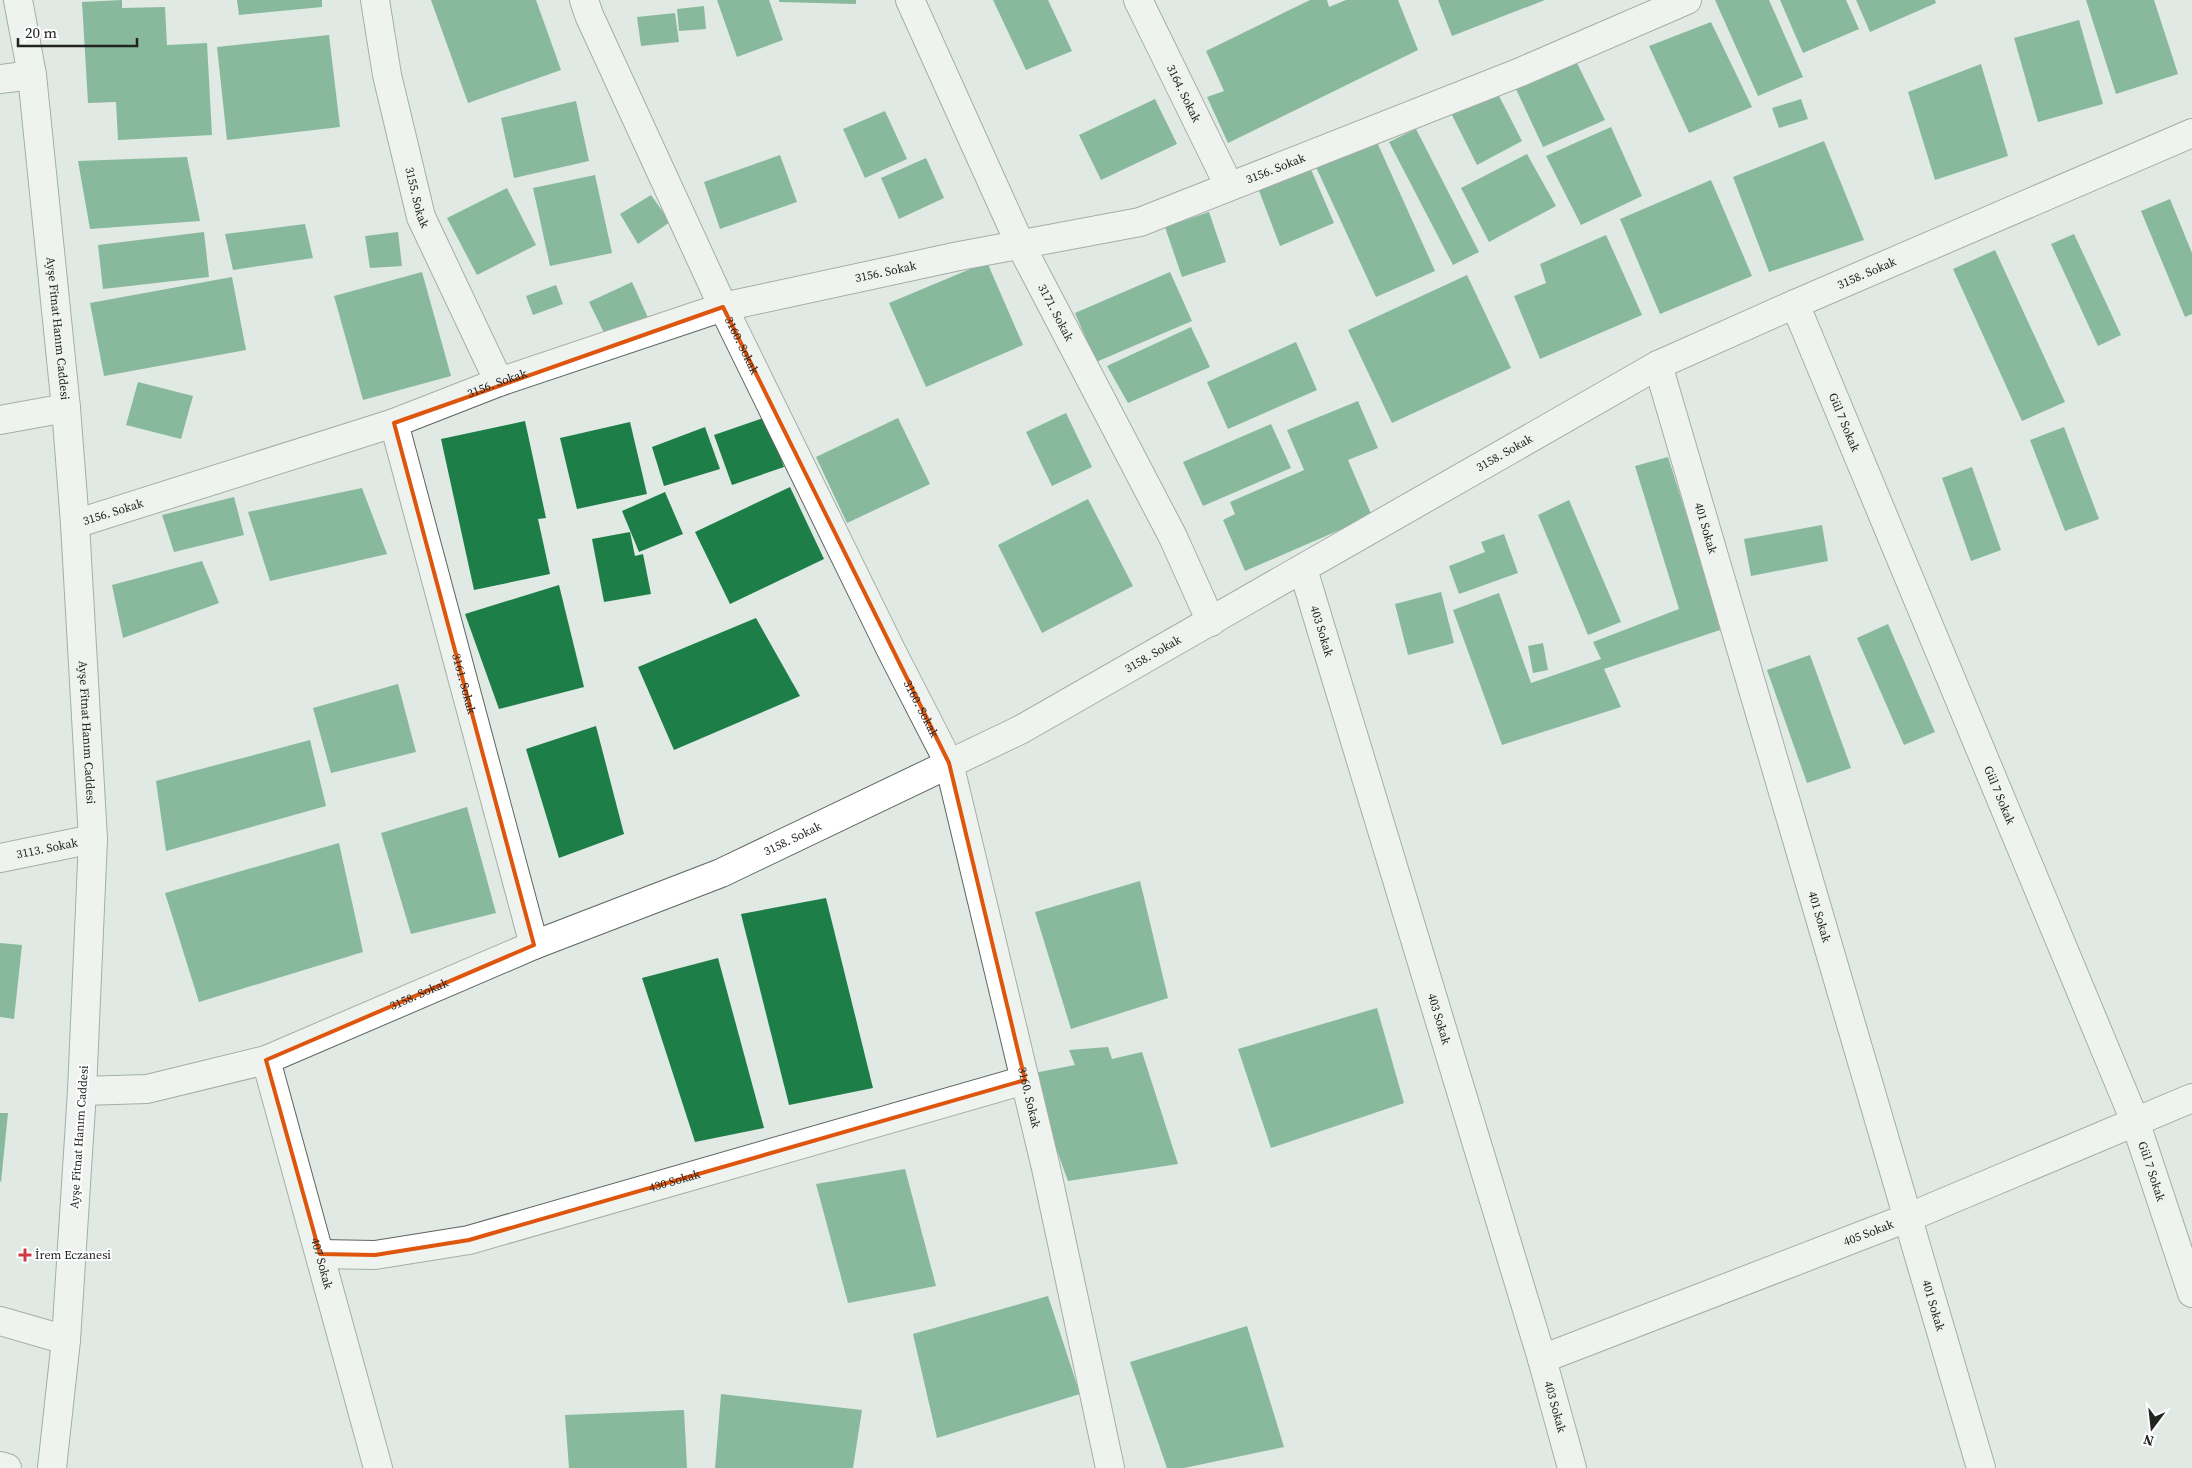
<svg xmlns="http://www.w3.org/2000/svg" width="2192" height="1468" font-family="'Source Serif 4',serif">
<rect width="100%" height="100%" fill="#e0e9e3"/>
<g fill="#1e7e48">
<path d="M122 0V8L165 7 167 45 207 43 212 135 118 140 116 102 88 103 82 2Z"/>
<path d="M237 0H322V7L239 15Z"/>
<path d="M431 0H536L561 70 468 103Z"/>
<path d="M717 0H769L783 40 737 57Z"/>
<path d="M779 0H856V4L779 2Z"/>
<path d="M993 0H1048L1072 51 1026 70Z"/>
<path d="M1310 0H1327L1329 7 1346 0H1398L1418 50 1228 143 1207 97 1224 91 1206 51Z"/>
<path d="M1438 0H1545L1452 36Z"/>
<path d="M1715 0H1769L1803 77 1758 96Z"/>
<path d="M1780 0H1846L1859 29 1803 53Z"/>
<path d="M1856 0H1935L1936 3 1870 32Z"/>
<path d="M2086 0H2154L2178 74 2116 94Z"/>
<path d="M704 6 706 29 679 31 677 9Z"/>
<path d="M675 13 679 42 641 46 637 17Z"/>
<path d="M2079 20 2103 104 2038 122 2014 38Z"/>
<path d="M1711 22 1752 107 1689 133 1649 46Z"/>
<path d="M329 35 340 127 227 140 217 47Z"/>
<path d="M1577 63 1605 120 1543 147 1516 89Z"/>
<path d="M1981 64 2008 156 1935 180 1908 92Z"/>
<path d="M1497 92 1522 141 1477 165 1452 115Z"/>
<path d="M1155 99 1177 144 1101 180 1079 135Z"/>
<path d="M1801 99 1808 119 1779 128 1772 108Z"/>
<path d="M576 101 589 161 514 178 501 118Z"/>
<path d="M885 111 907 159 865 178 843 129Z"/>
<path d="M1611 127 1642 196 1581 225 1546 156Z"/>
<path d="M1416 129 1479 252 1453 265 1389 142Z"/>
<path d="M1376 140 1435 271 1376 297 1315 165Z"/>
<path d="M1824 141 1864 240 1769 272 1733 177Z"/>
<path d="M1527 154 1556 206 1489 242 1461 188Z"/>
<path d="M780 155 797 202 720 229 704 182Z"/>
<path d="M187 157 200 221 90 229 78 161Z"/>
<path d="M926 158 944 198 899 219 881 178Z"/>
<path d="M1310 167 1334 223 1280 246 1258 188Z"/>
<path d="M595 175 612 253 550 266 533 188Z"/>
<path d="M1711 180 1752 276 1660 314 1620 219Z"/>
<path d="M507 188 536 245 477 275 447 218Z"/>
<path d="M651 195 670 222 638 244 620 214Z"/>
<path d="M2170 199 2192 253V314L2185 317 2141 211Z"/>
<path d="M1209 212 1226 262 1182 277 1165 227Z"/>
<path d="M305 224 313 258 233 270 225 234Z"/>
<path d="M204 232 209 277 103 289 98 245Z"/>
<path d="M398 232 402 266 370 268 365 236Z"/>
<path d="M2074 234 2121 335 2098 346 2051 244Z"/>
<path d="M1606 235 1642 315 1540 359 1514 296 1546 283 1540 264Z"/>
<path d="M1995 250 2065 402 2022 421 1953 269Z"/>
<path d="M987 262 1023 345 926 387 889 303Z"/>
<path d="M422 272 451 376 363 400 334 296Z"/>
<path d="M1170 272 1192 321 1096 362 1075 313Z"/>
<path d="M1467 275 1511 368 1392 423 1348 330Z"/>
<path d="M232 277 246 350 104 376 90 303Z"/>
<path d="M632 282 649 320 607 339 589 302Z"/>
<path d="M556 285 563 304 533 315 526 296Z"/>
<path d="M1191 327 1210 367 1128 403 1107 366Z"/>
<path d="M1296 342 1317 390 1228 429 1207 382Z"/>
<path d="M138 382 193 396 181 439 126 425Z"/>
<path d="M1358 401 1378 448 1348 460 1372 516 1245 571 1223 520 1235 514 1230 502 1304 470 1287 430Z"/>
<path d="M1066 413 1092 467 1052 486 1026 432Z"/>
<path d="M766 417 784 467 732 485 714 435Z"/>
<path d="M898 418 930 484 847 523 816 457Z"/>
<path d="M525 421 546 518 538 519 550 574 474 590 441 439Z"/>
<path d="M630 422 647 494 577 509 560 438Z"/>
<path d="M1271 424 1291 468 1203 506 1183 462Z"/>
<path d="M705 427 720 469 664 486 652 447Z"/>
<path d="M2064 427 2099 519 2065 531 2030 440Z"/>
<path d="M1668 457 1723 629 1604 669 1621 707 1502 745 1453 610 1499 593 1531 683 1601 659 1593 642 1679 609 1635 466Z"/>
<path d="M1972 467 2001 550 1971 561 1942 478Z"/>
<path d="M790 487 824 559 730 604 695 532Z"/>
<path d="M362 488 387 554 270 581 248 512Z"/>
<path d="M665 492 683 534 639 552 622 511Z"/>
<path d="M234 497 244 535 174 552 162 515Z"/>
<path d="M1088 499 1133 586 1042 633 998 545Z"/>
<path d="M1569 500 1621 622 1588 635 1538 515Z"/>
<path d="M1822 525 1828 561 1751 576 1744 539Z"/>
<path d="M630 532 635 556 643 554 651 594 604 602 592 539Z"/>
<path d="M1504 534 1518 573 1459 594 1449 566 1485 552 1481 542Z"/>
<path d="M202 561 219 603 123 638 112 585Z"/>
<path d="M559 585 584 687 499 709 465 614Z"/>
<path d="M1441 592 1454 643 1408 655 1395 604Z"/>
<path d="M756 618 800 696 674 750 638 667Z"/>
<path d="M1888 624 1935 732 1904 745 1857 638Z"/>
<path d="M1543 643 1548 670 1533 673 1528 646Z"/>
<path d="M1810 655 1851 768 1807 783 1767 670Z"/>
<path d="M398 684 416 752 331 773 313 708Z"/>
<path d="M596 726 624 834 559 858 526 749Z"/>
<path d="M310 740 326 806 166 851 156 781Z"/>
<path d="M467 807 496 913 411 934 381 833Z"/>
<path d="M339 843 363 952 199 1002 165 893Z"/>
<path d="M1140 881 1168 998 1071 1029 1035 912Z"/>
<path d="M826 898 873 1088 789 1105 741 914Z"/>
<path d="M0 943 22 945 14 1019 0 1017Z"/>
<path d="M718 958 764 1128 695 1142 642 978Z"/>
<path d="M1377 1008 1404 1103 1271 1148 1238 1049Z"/>
<path d="M1108 1047 1112 1059 1142 1052 1178 1164 1068 1181 1029 1074 1075 1065 1069 1050Z"/>
<path d="M0 1113H8L1 1182 0 1181Z"/>
<path d="M905 1169 936 1286 848 1303 816 1184Z"/>
<path d="M1048 1296 1080 1394 937 1438 913 1334Z"/>
<path d="M1247 1326 1284 1447 1184 1468H1167L1130 1362Z"/>
<path d="M721 1394 862 1410 853 1468H715Z"/>
<path d="M684 1410 687 1468H569L565 1415Z"/>
</g>
<g fill="none" stroke-linecap="round" stroke-linejoin="round">
<defs>
<g id="minor">
<path id="s1" d="M375 0 387 75 421 217 499 382"/>
<path id="s2" d="M584 0 589 15 723 307 892 652 949 763 1046 1168 1110 1468"/>
<path id="s3" d="M910 0 1020 244 1173 537 1211 622"/>
<path id="s4" d="M1138 0 1229 186"/>
<path d="M0 79 32 75"/>
<path id="s5" d="M1795 304 2135 1121 2192 1293"/>
<path id="s6" d="M1658 365 1981 1468"/>
<path d="M0 420 66 408"/>
<path id="s7" d="M394 423 534 945"/>
<path id="s8" d="M75 524 394 423 499 382 723 307 959 256 1140 222 1518 73 1687 0"/>
<path id="s9" d="M1303 569 1542 1359 1572 1468"/>
<path id="s10" d="M0 858 93 839"/>
<path id="s11" d="M266 1060 378 1468"/>
<path id="s12" d="M82 1091 147 1089 266 1060 534 945 721 873 1020 730 1658 365 1795 304 2192 133"/>
<path id="s13" d="M320 1254 375 1255 469 1240 1025 1080"/>
<path d="M0 1321 66 1340"/>
<path id="s14" d="M1542 1359 1907 1218 2192 1098"/>
<path d="M0 1466 7 1468"/>
</g>
<g id="tertiary">
<path id="s15" d="M18 0 32 75 66 408 75 524 93 839 82 1091 66 1340 52 1468"/>
</g>
</defs>
<use href="#minor" stroke="#5d655f" stroke-width="30"/>
<use href="#tertiary" stroke="#5d655f" stroke-width="30"/>
<use href="#minor" stroke="#fff" stroke-width="28"/>
<use href="#tertiary" stroke="#fff" stroke-width="28"/>
</g>
<path d="M0 0H2192V1468H0ZM723 307 949 763 1025 1080 469 1240 375 1255 320 1254 266 1060 534 945 394 423Z" fill="#e0e9e3" fill-opacity=".55" fill-rule="evenodd"/>
<path fill="none" stroke="#de560d" stroke-width="4" stroke-linejoin="round" d="M723 307 949 763 1025 1080 469 1240 375 1255 320 1254 266 1060 534 945 394 423Z"/>
<path fill="#cc3c47" stroke="#fff" stroke-width="2" d="M22.5 1247.5h5v5h5v5h-5v5h-5v-5h-5v-5h5z"/>
<g text-anchor="middle" dominant-baseline="central" stroke-width="4" stroke-linejoin="round" paint-order="stroke">
<g font-size="12" fill="#212421" stroke="#fff">
<text stroke="none"><textPath href="#s4" startOffset="104">3164. Sokak</textPath></text>
<text stroke="none"><textPath href="#s8" startOffset="1255">3156. Sokak</textPath></text>
<text stroke="none"><textPath href="#s1" startOffset="202">3155. Sokak</textPath></text>
<text stroke="none"><textPath href="#s8" startOffset="850">3156. Sokak</textPath></text>
<text stroke="none"><textPath href="#s12" startOffset="1974">3158. Sokak</textPath></text>
<text stroke="none"><textPath href="#s3" startOffset="345">3171. Sokak</textPath></text>
<text stroke="none"><textPath href="#s15" startOffset="331">Ayşe Fitnat Hanım Caddesi</textPath></text>
<text stroke="none"><textPath href="#s2" startOffset="380">3160. Sokak</textPath></text>
<text stroke="none"><textPath href="#s8" startOffset="445">3156. Sokak</textPath></text>
<text stroke="none"><textPath href="#s5" startOffset="128">Gül 7 Sokak</textPath></text>
<text stroke="none"><textPath href="#s12" startOffset="1569">3158. Sokak</textPath></text>
<text stroke="none"><textPath href="#s8" startOffset="40">3156. Sokak</textPath></text>
<text stroke="none"><textPath href="#s6" startOffset="170">401 Sokak</textPath></text>
<text stroke="none"><textPath href="#s9" startOffset="65">403 Sokak</textPath></text>
<text stroke="none"><textPath href="#s12" startOffset="1164">3158. Sokak</textPath></text>
<text stroke="none"><textPath href="#s7" startOffset="270">3161. Sokak</textPath></text>
<text stroke="none"><textPath href="#s2" startOffset="785">3160. Sokak</textPath></text>
<text stroke="none"><textPath href="#s15" startOffset="736">Ayşe Fitnat Hanım Caddesi</textPath></text>
<text stroke="none"><textPath href="#s5" startOffset="532">Gül 7 Sokak</textPath></text>
<text stroke="none"><textPath href="#s12" startOffset="759">3158. Sokak</textPath></text>
<text stroke="none"><textPath href="#s10" startOffset="48">3113. Sokak</textPath></text>
<text stroke="none"><textPath href="#s6" startOffset="575">401 Sokak</textPath></text>
<text stroke="none"><textPath href="#s12" startOffset="354">3158. Sokak</textPath></text>
<text stroke="none"><textPath href="#s9" startOffset="470">403 Sokak</textPath></text>
<text stroke="none"><textPath href="#s2" startOffset="1190">3160. Sokak</textPath></text>
<text transform="translate(79 1137) rotate(-86)">Ayşe Fitnat Hanım Caddesi</text>
<text stroke="none"><textPath href="#s5" startOffset="938">Gül 7 Sokak</textPath></text>
<text stroke="none"><textPath href="#s13" startOffset="364">430 Sokak</textPath></text>
<text stroke="none"><textPath href="#s14" startOffset="350">405 Sokak</textPath></text>
<text stroke="none"><textPath href="#s11" startOffset="211">407 Sokak</textPath></text>
<text stroke="none"><textPath href="#s6" startOffset="980">401 Sokak</textPath></text>
<text stroke="none"><textPath href="#s9" startOffset="875">403 Sokak</textPath></text>
</g>
<g font-size="12" fill="#212421" stroke="#fff" text-anchor="start">
<text x="35" y="1255">İrem Eczanesi</text>
</g>
</g>
<g transform="translate(2152 1428) rotate(195)" stroke="#ffffff" stroke-width="4" paint-order="stroke">
<path d="M0-4L9 19L0 12L-9 19Z" fill="#212421"/>
<text y="-8" font-size="14" font-weight="bold" text-anchor="middle" fill="#212421">N</text>
</g>
<path d="M18 38v8h119v-8" fill="none" stroke="#212421" stroke-width="2.5"/>
<text x="25" y="38" font-size="15" fill="#212421" stroke="#ffffff" stroke-width="4" paint-order="stroke">20 m</text>
</svg>
